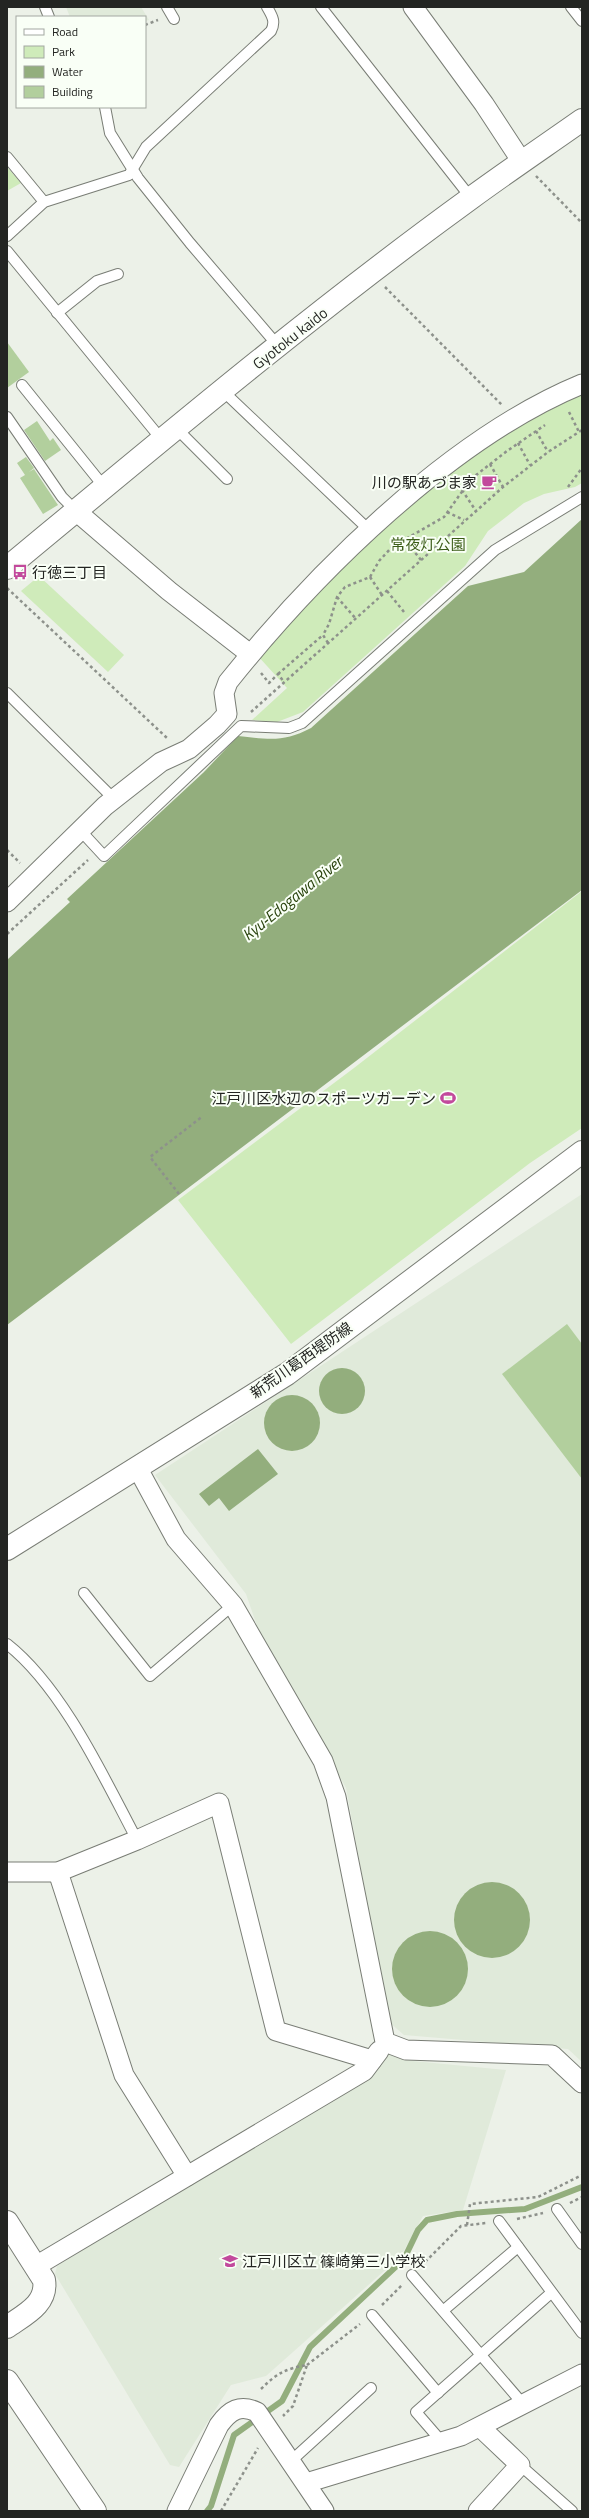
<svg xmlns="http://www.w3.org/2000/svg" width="589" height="2518" font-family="'Titillium Web','Noto Sans JP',sans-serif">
<rect width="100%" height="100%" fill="#ecf1e8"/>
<g fill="#e0eada">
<path d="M66 7H141L149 20 145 21V17H70Z"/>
<path d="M582 1194V2062L568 2049 404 2035 389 2022 346 1788 257 1626 246 1594 155 1475Z"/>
<path d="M390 2054 413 2061 506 2070 463 2210 423 2216 401 2256 266 2376 231 2385 179 2467 170 2465 55 2274 57 2266 373 2071 379 2056Z"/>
</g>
<g fill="#cfebba">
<path d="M7 167 21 183 7 191Z"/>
<path d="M582 391V483L575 487 544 494 524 503 488 531 465 566 303 712 277 722 252 720 287 688 257 655 312 596 413 502 512 425Z"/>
<path d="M39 576 124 655 108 672 21 591Z"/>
<path d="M582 891V1128L530 1163 291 1344 178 1200 354 1068Z"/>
</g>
<g fill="#93ae7d">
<path d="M582 519V890L7 1325V960L70 902 67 899 204 772 238 736C268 739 283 743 311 728L468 586 524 572Z"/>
<circle cx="342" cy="1391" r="23"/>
<circle cx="292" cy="1423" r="28"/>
<path d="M258 1449 278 1474 229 1511 219 1498 209 1506 199 1494Z"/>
<circle cx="492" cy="1920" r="38"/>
<circle cx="430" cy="1969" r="38"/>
</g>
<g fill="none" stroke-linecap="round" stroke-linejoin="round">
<path stroke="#93ae7d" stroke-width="6" d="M207 2511 211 2506 234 2435 282 2401 310 2347 404 2259 418 2230 427 2220 457 2214 525 2209 582 2187"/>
</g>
<g fill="#b2cf9d">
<path d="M7 342 29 372 7 388Z"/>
<path d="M37 421 50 441 53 438 61 450 45 461 24 430Z"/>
<path d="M26 457 34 468 29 472 34 469 58 505 43 514 20 478 25 475 17 463Z"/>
<path d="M567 1324 582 1344V1479L502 1374Z"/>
</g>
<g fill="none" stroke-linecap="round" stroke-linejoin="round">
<defs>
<g id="lane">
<path d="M45 7 49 17"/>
<path d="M167 7 174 19"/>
<path d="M321 7 471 198"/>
<path d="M571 7 582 21"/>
<path d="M105 107 110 133 138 178 190 243 279 347"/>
<path d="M7 157 44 202"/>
<path d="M7 236 44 202 129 175 146 147 271 31C276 21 272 16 267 7"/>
<path d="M7 251 162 440"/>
<path d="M57 313 97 281 118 274"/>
<path d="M22 385 105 488"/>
<path d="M223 391 369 530"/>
<path d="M7 417 62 497 76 511"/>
<path d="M177 429 227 479"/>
<path d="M7 693 114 799"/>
<path d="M80 830 104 856 241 726 289 728 302 723 495 550 582 497"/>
<path d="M84 1593 150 1676 233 1605"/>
<path d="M7 1644C63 1688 104 1778 137 1840"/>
<path d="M557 2209 582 2244"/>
<path d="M499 2221 582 2333"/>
<path d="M412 2275 523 2404"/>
<path d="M444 2310 518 2247"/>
<path d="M372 2315 438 2393"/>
<path d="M442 2442 416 2412 551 2293"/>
<path d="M291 2461 371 2388"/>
<path d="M520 2465 572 2511"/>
</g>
<g id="street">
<path d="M413 7 484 104 522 162"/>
<path d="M76 511 169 591 250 654"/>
<path d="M7 902 105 806 161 762 189 749 217 725 227 714 224 693 228 682C316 572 451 438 582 384"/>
<path d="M137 1467 176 1539 233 1605 323 1761 336 1797 385 2042 406 2050 552 2055 582 2083"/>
<path d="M7 1872H58L137 1840 219 1803 276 2031 372 2060"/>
<path d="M58 1872 124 2075 187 2176"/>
<path d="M36 2266 364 2071 379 2051"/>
<path d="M306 2483 461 2436 582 2374"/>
<path d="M177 2511 219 2425C230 2410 240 2404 257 2412L324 2511"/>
<path d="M478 2511 520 2465 480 2427"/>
</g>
<g id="secondary">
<path d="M7 1549 287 1374 582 1152"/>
<path d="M7 2222 44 2280C48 2304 24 2315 7 2327"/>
<path d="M7 2381 95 2511"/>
</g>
<path id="primary" d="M7 568C159 442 311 314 471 198 508 171 545 146 582 120"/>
</defs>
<use href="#lane" stroke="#797d75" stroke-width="12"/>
<use href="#street" stroke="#797d75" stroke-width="21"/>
<use href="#secondary" stroke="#797d75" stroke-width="24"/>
<use href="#primary" stroke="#797d75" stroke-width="24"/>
<g stroke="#8d918b" stroke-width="2.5" stroke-dasharray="3 3" stroke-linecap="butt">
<path d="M145 25 158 20"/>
<path d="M536 176 582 223"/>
<path d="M385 287 502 405"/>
<path d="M569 412 579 432"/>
<path d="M536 431 548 452"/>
<path d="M518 443 530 465"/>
<path d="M490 464 503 487"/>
<path d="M568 487 582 468"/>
<path d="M462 490 476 511"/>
<path d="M447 512 464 520"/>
<path d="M404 539 421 560"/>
<path d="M370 577 382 595"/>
<path d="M7 588 167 738"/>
<path d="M387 591 404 612"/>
<path d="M337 597 356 619"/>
<path d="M328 643 323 635 329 624 337 597 345 587 370 577 379 561 392 547 444 517 471 479 507 451 545 425"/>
<path d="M261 673 269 683 278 674 284 682"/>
<path d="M278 674 323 635"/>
<path d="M251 712 503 487 548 452 582 430"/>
<path d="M7 850 20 863"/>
<path d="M7 934 88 860"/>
<path d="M179 1194 150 1157 203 1116"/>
<path d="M570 2203 582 2197"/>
<path d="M517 2219 543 2213"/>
<path d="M467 2225 470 2204 538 2197 582 2175"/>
<path d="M421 2266 461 2226 486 2223"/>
<path d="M382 2305 402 2285"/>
<path d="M307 2365 360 2324"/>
<path d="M261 2389C277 2373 285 2369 307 2365L293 2406 283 2416"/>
<path d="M221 2511 258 2448"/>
</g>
<use href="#lane" stroke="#fff" stroke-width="10"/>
<use href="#street" stroke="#fff" stroke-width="19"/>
<use href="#secondary" stroke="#fff" stroke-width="22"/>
<use href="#primary" stroke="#fff" stroke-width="22"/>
</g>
<defs>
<symbol id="cafe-bare" viewBox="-9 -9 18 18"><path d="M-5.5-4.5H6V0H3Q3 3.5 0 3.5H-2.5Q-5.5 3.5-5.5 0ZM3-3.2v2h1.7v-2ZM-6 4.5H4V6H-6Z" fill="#c2499c" stroke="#f9fff6" stroke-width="2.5" paint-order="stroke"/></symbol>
<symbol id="bus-bare" viewBox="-9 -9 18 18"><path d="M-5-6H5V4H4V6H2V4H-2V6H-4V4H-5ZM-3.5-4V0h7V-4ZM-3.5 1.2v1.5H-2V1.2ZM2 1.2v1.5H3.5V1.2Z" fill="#c2499c" stroke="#f9fff6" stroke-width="2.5" paint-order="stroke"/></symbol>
<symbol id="stadium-bare" viewBox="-9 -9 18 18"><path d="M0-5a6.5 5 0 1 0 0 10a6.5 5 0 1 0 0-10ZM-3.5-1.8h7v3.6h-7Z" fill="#c2499c" stroke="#f9fff6" stroke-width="2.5" paint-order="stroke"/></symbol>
<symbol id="school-bare" viewBox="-9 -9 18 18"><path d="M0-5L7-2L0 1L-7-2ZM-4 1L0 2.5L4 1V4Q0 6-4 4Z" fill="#c2499c" stroke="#f9fff6" stroke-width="2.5" paint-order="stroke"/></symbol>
</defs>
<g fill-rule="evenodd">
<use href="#cafe-bare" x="478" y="471" width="22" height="22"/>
<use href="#bus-bare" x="9" y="561" width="22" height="22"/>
<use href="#stadium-bare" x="437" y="1087" width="22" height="22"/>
<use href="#school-bare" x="219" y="2250" width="22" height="22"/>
</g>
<g text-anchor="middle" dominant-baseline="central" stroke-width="4" stroke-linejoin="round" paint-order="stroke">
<g font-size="15" fill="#232522" stroke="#f9fff6">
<text transform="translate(290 338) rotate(-38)">Gyotoku kaido</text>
<text transform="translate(301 1360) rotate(-35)">新荒川葛西堤防線</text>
</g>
<g font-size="15" fill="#232522" stroke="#f9fff6" text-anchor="end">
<text x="477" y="482">川の駅あづま家</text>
<text x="32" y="572" text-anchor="start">行徳三丁目</text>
<text x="436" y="1098">江戸川区水辺のスポーツガーデン</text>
<text x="242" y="2261" text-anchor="start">江戸川区立 篠崎第三小学校</text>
</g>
<g font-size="15" fill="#3b5d17" stroke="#f9fff6">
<text x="428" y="544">常夜灯公園</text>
</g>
<g font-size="16" font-style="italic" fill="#29430d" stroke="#f9fff6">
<text transform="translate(292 898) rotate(-39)">Kyu-Edogawa River</text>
</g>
</g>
<rect width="589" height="2518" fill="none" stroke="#232522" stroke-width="16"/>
<rect x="16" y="16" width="130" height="92" fill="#f9fff6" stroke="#a3a8a1"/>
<rect x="24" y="29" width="20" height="6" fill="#ffffff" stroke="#a3a8a1"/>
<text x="52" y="36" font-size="12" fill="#232522">Road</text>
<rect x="24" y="46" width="20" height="12" fill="#cfebba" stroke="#a3a8a1"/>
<text x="52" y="56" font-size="12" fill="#232522">Park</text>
<rect x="24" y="66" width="20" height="12" fill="#93ae7d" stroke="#a3a8a1"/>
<text x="52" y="76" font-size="12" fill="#232522">Water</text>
<rect x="24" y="86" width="20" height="12" fill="#b2cf9d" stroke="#a3a8a1"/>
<text x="52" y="96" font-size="12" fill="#232522">Building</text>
</svg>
